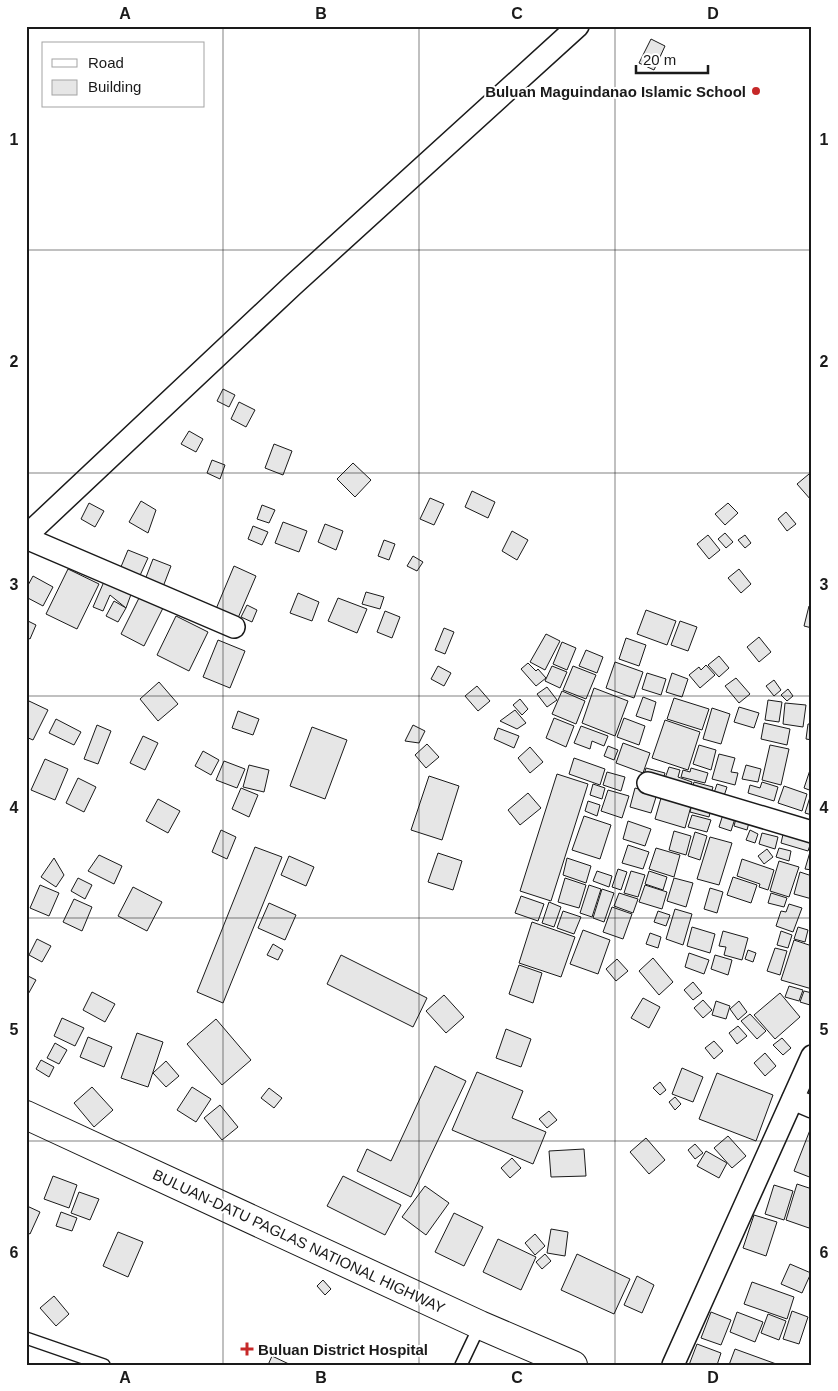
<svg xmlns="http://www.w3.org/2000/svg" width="838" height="1391" font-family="Helvetica,sans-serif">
<rect width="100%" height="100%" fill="#fff"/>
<g fill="#e6e6e6" stroke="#1a1a1a">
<path d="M651 39 665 46 654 70 639 63Z"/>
<path d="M223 389 235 395 229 407 217 401Z"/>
<path d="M239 402 255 410 246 427 231 419Z"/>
<path d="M189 431 203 439 196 452 181 444Z"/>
<path d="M274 444 292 451 283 475 265 468Z"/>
<path d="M212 460 225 465 220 479 207 473Z"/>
<path d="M353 463 371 480 355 497 337 479Z"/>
<path d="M809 474 812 477 811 500 797 484Z"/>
<path d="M472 491 495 502 488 518 465 507Z"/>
<path d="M430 498 444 504 434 525 420 519Z"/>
<path d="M141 501 156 510 148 533 129 522Z"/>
<path d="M89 503 104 511 95 527 81 519Z"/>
<path d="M728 503 738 513 725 525 715 514Z"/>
<path d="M262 505 275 510 269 523 257 519Z"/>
<path d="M786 512 796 524 787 531 778 519Z"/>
<path d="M283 522 307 531 299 552 275 543Z"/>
<path d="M325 524 343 531 336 550 318 542Z"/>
<path d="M253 526 268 532 262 545 248 539Z"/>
<path d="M512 531 528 540 517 560 502 551Z"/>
<path d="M725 533 733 542 726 548 718 539Z"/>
<path d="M708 535 720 550 709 559 697 544Z"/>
<path d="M745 535 751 543 745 548 738 540Z"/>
<path d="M384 540 395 544 389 560 378 556Z"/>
<path d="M128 550 148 558 137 582 118 574Z"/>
<path d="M413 556 423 562 417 571 407 566Z"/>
<path d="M153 559 171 566 161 592 143 585Z"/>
<path d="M234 566 256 576 238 618 216 609Z"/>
<path d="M68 569 99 584 77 629 46 614Z"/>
<path d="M739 569 751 584 741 593 728 578Z"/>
<path d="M33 576 53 587 43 606 26 597V589Z"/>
<path d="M106 577 133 589 126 608 110 595 103 611 93 607Z"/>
<path d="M366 592 384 597 380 609 362 604Z"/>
<path d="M298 593 319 602 312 621 290 613Z"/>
<path d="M140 596 163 608 144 646 121 634Z"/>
<path d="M338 598 367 609 357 633 328 621Z"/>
<path d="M114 601 126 608 118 622 106 616Z"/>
<path d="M247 605 257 610 252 622 241 617Z"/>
<path d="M809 606 812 607V628L804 626Z"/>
<path d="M646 610 676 621 667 645 637 634Z"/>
<path d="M385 611 400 617 392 638 377 632Z"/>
<path d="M176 616 208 632 189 671 157 655Z"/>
<path d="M26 620 36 625 30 639 26 637Z"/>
<path d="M680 621 697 627 688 651 671 645Z"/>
<path d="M444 628 454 632 445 654 435 650Z"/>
<path d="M546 634 560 641 545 670 530 662Z"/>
<path d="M759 637 771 652 759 662 747 647Z"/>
<path d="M626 638 646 645 639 666 619 659Z"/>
<path d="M218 640 245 651 230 688 203 677Z"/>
<path d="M562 642 576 648 567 670 553 664Z"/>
<path d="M586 650 603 657 597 673 579 666Z"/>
<path d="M719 656 729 668 719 677 708 665Z"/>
<path d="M615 662 643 672 634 698 606 688Z"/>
<path d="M528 663 536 671 538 669 546 678 536 686 521 669Z"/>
<path d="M706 665 715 675 700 688 689 675 699 667 701 670Z"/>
<path d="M438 666 451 673 444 686 431 679Z"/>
<path d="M552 666 567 672 560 688 545 681Z"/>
<path d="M573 666 596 675 586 699 563 690Z"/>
<path d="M647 673 666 679 661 695 642 689Z"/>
<path d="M672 673 688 679 682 697 666 692Z"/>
<path d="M736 678 750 694 739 703 725 686Z"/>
<path d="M774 680 781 690 774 696 766 686Z"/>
<path d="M159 682 178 704 158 721 140 699Z"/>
<path d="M477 686 490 701 478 711 465 696Z"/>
<path d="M547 687 557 700 547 707 537 694Z"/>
<path d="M594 688 628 701 615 736 582 723Z"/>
<path d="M788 689 793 696 787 701 781 695Z"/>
<path d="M562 691 585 701 576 724 552 714Z"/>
<path d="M643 697 656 702 651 721 636 716Z"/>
<path d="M674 698 709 709 702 730 667 719Z"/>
<path d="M520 699 528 709 522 715 513 705Z"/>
<path d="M768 700 782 702 779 722 765 720Z"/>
<path d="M29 701 48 710 33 740 26 737V706Z"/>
<path d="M785 703 806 705 803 727 783 724Z"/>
<path d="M739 707 759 713 754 728 734 722Z"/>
<path d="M712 708 730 714 721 744 703 739Z"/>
<path d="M515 710 526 723 517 729 500 721Z"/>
<path d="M238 711 259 719 253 735 232 728Z"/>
<path d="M554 718 574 726 566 747 546 738Z"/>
<path d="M624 718 645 726 639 745 617 737Z"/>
<path d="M56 719 81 732 74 745 49 733Z"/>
<path d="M665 720 700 732 688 770 652 758Z"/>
<path d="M764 723 790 729 787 745 761 739Z"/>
<path d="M808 724H812V740L806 739Z"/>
<path d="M97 725 111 731 98 764 84 759Z"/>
<path d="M413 725 425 731 419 743 405 741Z"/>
<path d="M581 726 608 736 604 746 592 741 590 749 574 743Z"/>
<path d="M312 727 347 740 325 799 290 786Z"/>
<path d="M498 728 519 736 514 748 494 739Z"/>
<path d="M143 736 158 743 145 770 130 763Z"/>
<path d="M623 743 650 753 643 773 616 763Z"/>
<path d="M427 744 439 757 426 768 415 755Z"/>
<path d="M699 745 716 750 711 770 693 764Z"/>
<path d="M770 745 789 749 781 785 762 780Z"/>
<path d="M608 746 618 750 614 760 604 756Z"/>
<path d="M530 747 543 762 530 773 518 758Z"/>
<path d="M203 751 219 760 211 775 195 766Z"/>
<path d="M719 754 735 758 731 772 738 773 735 785 712 779Z"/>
<path d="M574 758 605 769 600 785 569 774Z"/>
<path d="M45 759 68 769 55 800 31 790Z"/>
<path d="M224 761 245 769 237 788 216 780Z"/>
<path d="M249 765 269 770 264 792 243 787Z"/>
<path d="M746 765 761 769 758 782 742 779Z"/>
<path d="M669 767 680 770 678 777 692 782 689 792 663 784Z"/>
<path d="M811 767H812V791L804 788Z"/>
<path d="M646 768 665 773 662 783 643 778Z"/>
<path d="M691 768 708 773 705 783 681 777 683 770 690 772Z"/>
<path d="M607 772 625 777 621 791 603 785Z"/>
<path d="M557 774 588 784 551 901 520 891Z"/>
<path d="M429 776 459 786 442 840 411 830Z"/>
<path d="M78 778 96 787 84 812 66 803Z"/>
<path d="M694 782 713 787 710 798 691 792Z"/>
<path d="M762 782 778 787 774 801 748 793 750 785 760 788Z"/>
<path d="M593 784 605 788 602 799 590 795Z"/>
<path d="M717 784 727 787 722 802 712 799Z"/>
<path d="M784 786 807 794 802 811 778 803Z"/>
<path d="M241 788 258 795 249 817 232 809Z"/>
<path d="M635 788 657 794 651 813 630 807Z"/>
<path d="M608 790 629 796 622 818 601 811Z"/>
<path d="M663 791 693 799 685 828 655 819Z"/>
<path d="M528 793 541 808 520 825 508 810Z"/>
<path d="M810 797H812V815L805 813Z"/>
<path d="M158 799 180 811 168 833 146 821Z"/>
<path d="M693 800 712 805 709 817 690 812Z"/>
<path d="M588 801 600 805 597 816 585 811Z"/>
<path d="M725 808 737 812 731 831 719 827Z"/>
<path d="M738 811 751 815 747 830 734 826Z"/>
<path d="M692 815 711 820 707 832 688 827Z"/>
<path d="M584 816 611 825 600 859 572 850Z"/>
<path d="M628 821 651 829 645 846 623 839Z"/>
<path d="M785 826 812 839 808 851 781 843Z"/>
<path d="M221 830 236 837 227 859 212 852Z"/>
<path d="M750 830 758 834 755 843 746 840Z"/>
<path d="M674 831 691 836 686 855 669 850Z"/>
<path d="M695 832 707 836 700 860 688 856Z"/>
<path d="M762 833 778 837 775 849 759 844Z"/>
<path d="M710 837 732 843 719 885 697 879Z"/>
<path d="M628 845 649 852 643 869 622 863Z"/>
<path d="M812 845V870L805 869Z"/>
<path d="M255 847 282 857 223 1003 197 992Z"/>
<path d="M656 848 680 855 674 877 649 869Z"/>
<path d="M779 848 791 851 789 861 776 857Z"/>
<path d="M767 849 773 857 764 864 758 856Z"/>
<path d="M438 853 462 861 453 890 428 882Z"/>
<path d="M99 855 122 866 114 884 88 871Z"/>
<path d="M289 856 314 867 306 886 281 875Z"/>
<path d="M54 858 64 875 56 887 41 877Z"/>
<path d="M567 858 591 866 586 883 563 875Z"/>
<path d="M742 859 774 870 768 890 759 887 760 884 737 876Z"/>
<path d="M779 861 799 867 789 897 770 891Z"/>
<path d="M618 869 627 872 621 890 612 887Z"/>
<path d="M597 871 612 876 609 887 593 881Z"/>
<path d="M631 871 645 875 638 897 624 893Z"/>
<path d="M649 871 667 877 663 890 645 884Z"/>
<path d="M800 872 812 876V899L794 894Z"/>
<path d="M733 877 757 885 751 903 727 895Z"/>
<path d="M78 878 92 885 85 899 71 891Z"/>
<path d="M565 878 586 885 579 908 558 902Z"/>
<path d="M674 878 693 883 686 907 667 901Z"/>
<path d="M40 885 59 893 49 916 30 908Z"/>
<path d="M589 885 601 889 592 917 580 913Z"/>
<path d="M645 885 667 892 662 909 639 902Z"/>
<path d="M133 887 162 902 147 931 118 916Z"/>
<path d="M710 888 723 892 717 913 704 909Z"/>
<path d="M602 889 614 893 604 922 593 918Z"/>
<path d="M619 893 638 899 633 913 614 906Z"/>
<path d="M771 893 787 898 784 907 768 903Z"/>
<path d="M521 896 544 904 538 921 515 913Z"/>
<path d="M74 899 92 907 82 931 63 922Z"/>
<path d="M549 902 561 907 554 927 542 923Z"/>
<path d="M269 903 296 915 285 940 258 928Z"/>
<path d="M789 904 802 908 793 932 776 926 781 911 786 912Z"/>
<path d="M612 907 632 914 623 939 603 932Z"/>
<path d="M675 909 692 914 683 945 666 939Z"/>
<path d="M563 911 581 917 574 934 557 928Z"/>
<path d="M658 911 670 915 666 926 654 922Z"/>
<path d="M532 922 575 937 561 977 519 963Z"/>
<path d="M692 927 715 934 710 953 687 946Z"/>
<path d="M798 927 808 930 805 942 794 939Z"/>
<path d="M583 930 610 940 598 974 570 964Z"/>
<path d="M723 931 748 938 742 960 724 955 726 947 719 946Z"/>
<path d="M781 931 792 935 788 948 777 945Z"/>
<path d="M650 933 661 937 658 948 646 944Z"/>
<path d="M37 939 51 946 42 962 29 955Z"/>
<path d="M794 940 812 946V989L781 980Z"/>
<path d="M273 944 283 950 278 960 267 955Z"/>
<path d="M775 948 787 951 780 975 767 971Z"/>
<path d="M748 950 756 953 753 962 745 959Z"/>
<path d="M689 953 709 960 704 974 685 967Z"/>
<path d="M341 955 427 998 413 1027 327 984Z"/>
<path d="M715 955 732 960 728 975 711 969Z"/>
<path d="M653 958 673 982 659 995 639 971Z"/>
<path d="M617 959 628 971 616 981 606 969Z"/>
<path d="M519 965 542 973 533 1003 509 994Z"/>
<path d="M26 975 36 980 26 998Z"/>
<path d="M693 982 702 993 693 1000 684 990Z"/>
<path d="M789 986 803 990 799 1001 785 997Z"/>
<path d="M804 991 812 993 810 1005 800 1002Z"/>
<path d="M92 992 115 1004 105 1022 83 1010Z"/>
<path d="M780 993 800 1017 775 1039 754 1015Z"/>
<path d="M444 995 464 1017 446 1033 426 1011Z"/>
<path d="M643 998 660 1007 649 1028 631 1018Z"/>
<path d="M703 1000 712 1010 703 1018 694 1008Z"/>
<path d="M716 1001 730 1006 726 1019 712 1015Z"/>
<path d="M739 1001 747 1012 738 1020 730 1009Z"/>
<path d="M750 1014 766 1031 757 1039 741 1021Z"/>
<path d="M62 1018 84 1028 75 1046 54 1036Z"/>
<path d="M216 1019 251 1060 222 1085 187 1044Z"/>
<path d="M738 1026 747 1036 737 1044 729 1033Z"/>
<path d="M506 1029 531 1039 521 1067 496 1058Z"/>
<path d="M137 1033 163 1042 148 1087 121 1078Z"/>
<path d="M88 1037 112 1047 104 1067 80 1057Z"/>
<path d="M782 1038 791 1048 783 1055 773 1045Z"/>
<path d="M714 1041 723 1051 714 1059 705 1048Z"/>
<path d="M55 1043 67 1050 59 1064 47 1058Z"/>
<path d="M765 1053 776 1066 765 1076 754 1063Z"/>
<path d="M41 1060 54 1067 49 1077 36 1069Z"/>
<path d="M166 1061 179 1076 166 1087 153 1073Z"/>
<path d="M435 1066 466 1081 411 1197 357 1171 367 1149 391 1161Z"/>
<path d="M682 1068 703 1077 693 1102 672 1094Z"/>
<path d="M477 1072 523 1091 512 1118 546 1132 533 1164 452 1130Z"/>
<path d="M717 1073 773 1095 756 1141 699 1119Z"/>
<path d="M660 1082 666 1090 660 1095 653 1088Z"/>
<path d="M92 1087 113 1110 94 1127 74 1103Z"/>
<path d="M192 1087 211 1099 196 1122 177 1110Z"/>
<path d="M269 1088 282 1098 274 1108 261 1098Z"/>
<path d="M675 1097 681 1104 675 1110 669 1102Z"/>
<path d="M220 1105 238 1127 222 1140 204 1118Z"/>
<path d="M549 1111 557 1120 547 1128 539 1119Z"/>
<path d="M810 1130H812V1178L794 1171Z"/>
<path d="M728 1136 746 1156 732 1168 714 1148Z"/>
<path d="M646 1138 665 1160 649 1174 630 1152Z"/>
<path d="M695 1144 703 1153 695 1159 688 1150Z"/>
<path d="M584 1149 586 1176 551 1177 549 1151Z"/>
<path d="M706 1151 727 1163 719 1178 697 1166Z"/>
<path d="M512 1158 521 1168 510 1178 501 1168Z"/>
<path d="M53 1176 77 1185 69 1208 44 1199Z"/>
<path d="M343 1176 401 1205 385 1235 327 1206Z"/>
<path d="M797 1184 812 1189V1220L809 1228 786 1220Z"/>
<path d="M774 1185 793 1191 784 1220 765 1214Z"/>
<path d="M425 1186 449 1203 426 1235 402 1217Z"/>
<path d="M79 1192 99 1199 90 1220 71 1213Z"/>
<path d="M27 1206 40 1212 30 1234 26 1232Z"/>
<path d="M61 1212 77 1218 72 1231 56 1226Z"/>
<path d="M454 1213 483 1227 464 1266 435 1252Z"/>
<path d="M754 1215 777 1222 766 1256 743 1248Z"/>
<path d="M551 1229 568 1232 565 1256 547 1253Z"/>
<path d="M118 1232 143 1242 128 1277 103 1266Z"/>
<path d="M535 1234 545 1246 535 1255 525 1243Z"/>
<path d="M498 1239 536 1257 521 1290 483 1272Z"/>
<path d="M545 1254 551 1261 542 1269 536 1262Z"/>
<path d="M577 1254 630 1279 614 1314 561 1290Z"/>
<path d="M790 1264 811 1273 802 1293 781 1284Z"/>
<path d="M637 1276 654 1285 642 1313 624 1305Z"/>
<path d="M323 1280 331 1289 325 1295 317 1286Z"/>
<path d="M752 1282 794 1297 787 1319 744 1304Z"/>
<path d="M54 1296 69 1314 56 1326 40 1308Z"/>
<path d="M792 1311 808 1317 799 1344 783 1339Z"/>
<path d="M711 1312 731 1320 721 1345 701 1338Z"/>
<path d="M737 1312 763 1322 755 1342 730 1332Z"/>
<path d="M768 1314 786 1321 779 1340 761 1333Z"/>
<path d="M697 1344 721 1353 717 1365H689Z"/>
<path d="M735 1349 779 1365H729Z"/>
<path d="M272 1356 291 1365H268Z"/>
</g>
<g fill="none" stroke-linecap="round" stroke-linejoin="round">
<defs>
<g id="lane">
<path d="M26 1338 104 1365"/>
<path d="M461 1365 480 1325"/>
</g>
<g id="street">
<path d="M26 536 293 285 578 26"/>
<path d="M26 538 234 627"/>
<path d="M648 783 812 832"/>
<path d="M793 1099 812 1107"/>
<path d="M673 1365 812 1056"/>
</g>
<path id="highway" d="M26 1115 480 1325 573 1365"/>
</defs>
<use href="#lane" stroke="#1a1a1a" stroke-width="14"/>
<use href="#street" stroke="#1a1a1a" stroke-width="24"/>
<use href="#highway" stroke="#1a1a1a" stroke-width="30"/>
<use href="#lane" stroke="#fff" stroke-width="11"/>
<use href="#street" stroke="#fff" stroke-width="21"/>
<use href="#highway" stroke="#fff" stroke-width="28"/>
</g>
<path fill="none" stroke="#1a1a1a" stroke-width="1" stroke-opacity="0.55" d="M223 26V1365M419 26V1365M615 26V1365M26 250H812M26 473H812M26 696H812M26 918H812M26 1141H812"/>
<g fill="#c62828" stroke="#fff" stroke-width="2">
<circle cx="756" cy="91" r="5"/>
<path d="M244.5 1341.5h5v5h5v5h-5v5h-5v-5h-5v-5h5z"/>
</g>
<g text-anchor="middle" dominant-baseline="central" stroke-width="4" stroke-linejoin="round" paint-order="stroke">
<g font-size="15" font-weight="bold" fill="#1a1a1a" stroke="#fff" text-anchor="end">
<text x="746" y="91">Buluan Maguindanao Islamic School</text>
<text x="258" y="1349" text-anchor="start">Buluan District Hospital</text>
</g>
<g font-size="15" fill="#1a1a1a" stroke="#fff">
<text transform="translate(299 1241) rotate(25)">BULUAN-DATU PAGLAS NATIONAL HIGHWAY</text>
</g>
</g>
<rect width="838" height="1391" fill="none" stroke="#ffffff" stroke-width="55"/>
<rect x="42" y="42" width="162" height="65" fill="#ffffff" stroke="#a3a3a3"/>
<rect x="52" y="59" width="25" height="8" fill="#ffffff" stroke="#a3a3a3"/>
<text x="88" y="68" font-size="15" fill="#1a1a1a">Road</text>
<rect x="52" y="80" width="25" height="15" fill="#e6e6e6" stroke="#a3a3a3"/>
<text x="88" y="92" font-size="15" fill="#1a1a1a">Building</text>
<path d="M636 65v8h72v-8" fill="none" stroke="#1a1a1a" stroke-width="2.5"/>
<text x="643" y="65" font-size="15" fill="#1a1a1a" stroke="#ffffff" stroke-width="4" paint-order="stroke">20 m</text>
<rect x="28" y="28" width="782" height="1336" fill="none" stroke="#1a1a1a" stroke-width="2"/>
<g font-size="16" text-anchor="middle" font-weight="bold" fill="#1a1a1a">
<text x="125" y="19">A</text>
<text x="321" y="19">B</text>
<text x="517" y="19">C</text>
<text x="713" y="19">D</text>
<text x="14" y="145">1</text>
<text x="824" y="145">1</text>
<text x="14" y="367">2</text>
<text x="824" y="367">2</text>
<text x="14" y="590">3</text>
<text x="824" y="590">3</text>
<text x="14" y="813">4</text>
<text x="824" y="813">4</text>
<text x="14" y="1035">5</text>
<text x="824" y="1035">5</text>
<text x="14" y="1258">6</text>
<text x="824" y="1258">6</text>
<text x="125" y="1383">A</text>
<text x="321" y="1383">B</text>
<text x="517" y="1383">C</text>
<text x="713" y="1383">D</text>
</g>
</svg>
